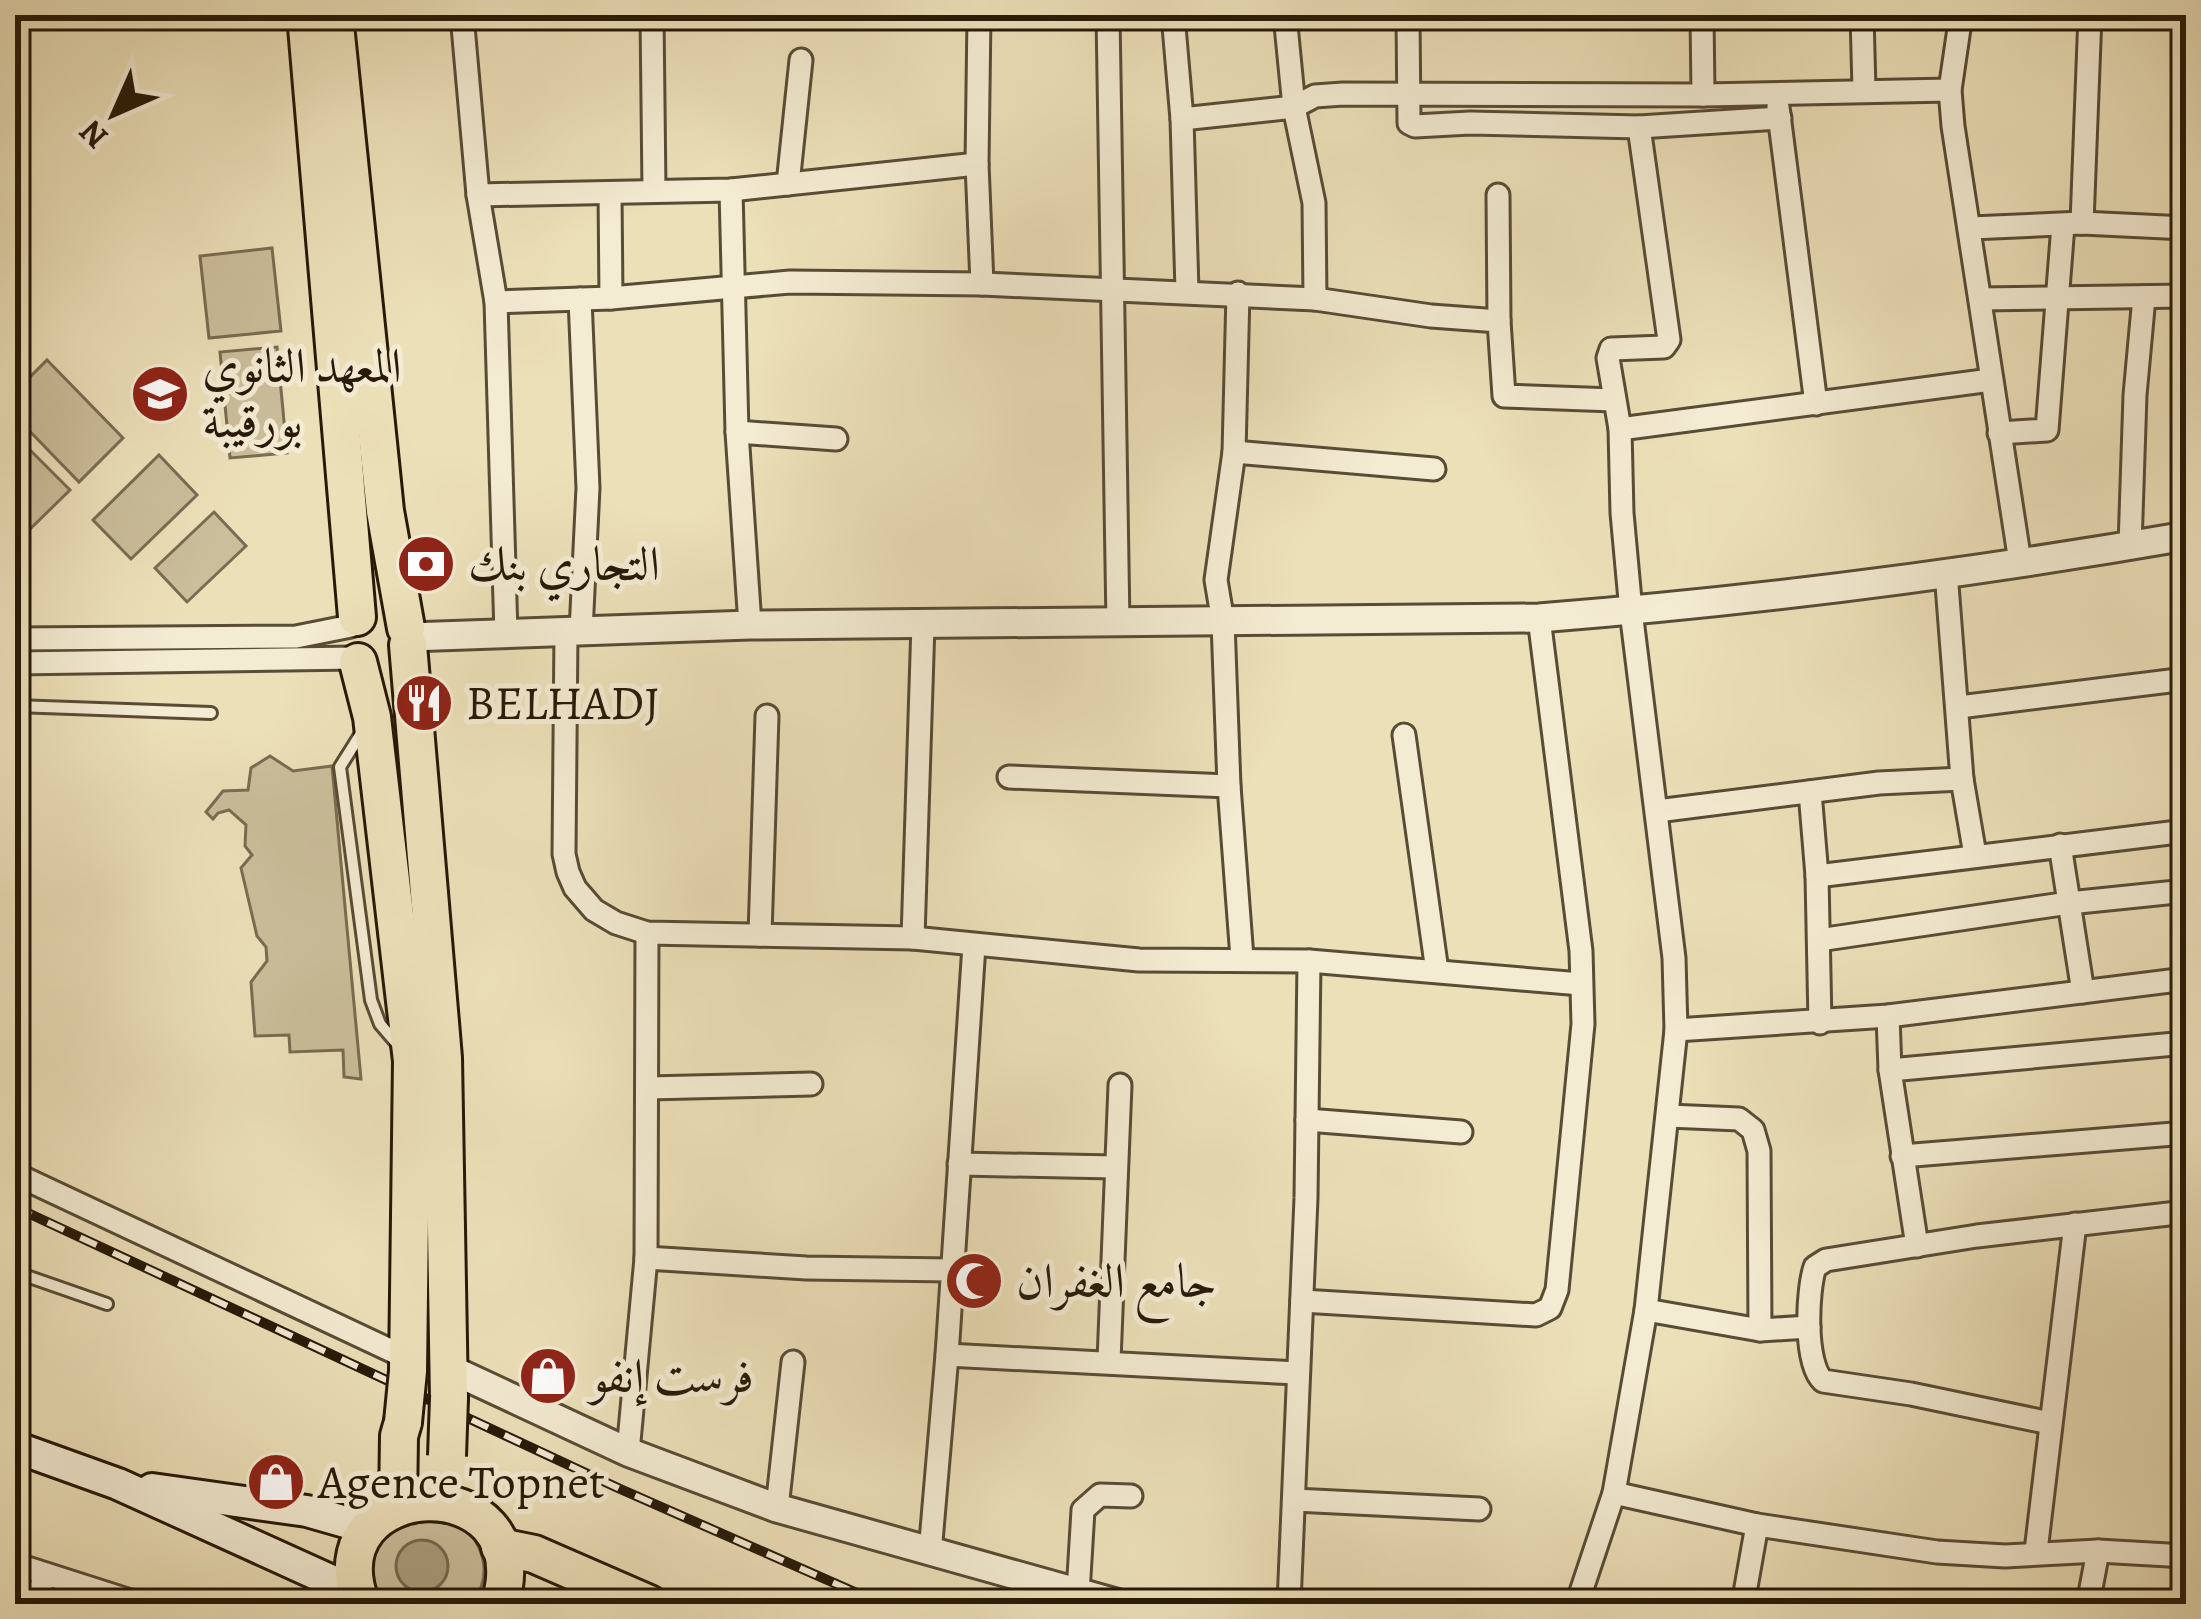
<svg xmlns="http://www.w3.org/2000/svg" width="2201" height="1619" font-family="Alegreya,Amiri,serif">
<rect width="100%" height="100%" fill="#ece0b9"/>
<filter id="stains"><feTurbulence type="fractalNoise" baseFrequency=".00167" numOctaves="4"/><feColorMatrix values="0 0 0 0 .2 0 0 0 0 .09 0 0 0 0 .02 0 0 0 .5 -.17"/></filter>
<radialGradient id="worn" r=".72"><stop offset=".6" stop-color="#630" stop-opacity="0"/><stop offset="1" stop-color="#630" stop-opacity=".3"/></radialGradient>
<g fill="#cbbe9b" stroke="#796c52" stroke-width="3">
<path d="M272 248 281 331 209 338 200 256Z"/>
<path d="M277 347 287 453 230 458 220 352Z"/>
<path d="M47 360 123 438 79 482 15 416V392Z"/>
<path d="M15 435 70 490 25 534 15 524Z"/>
<path d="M159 455 197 495 131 559 93 520Z"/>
<path d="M214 512 246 546 187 602 155 568Z"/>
<path d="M270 756 293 771 332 766 361 1079 344 1077 343 1050 290 1052 289 1035 255 1036 251 982 267 961 266 947 257 936 241 868 252 855 245 846 246 825 229 810 218 813 213 819 206 812 223 791 248 790 251 768Z"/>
<path d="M460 1517C481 1547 495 1569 473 1604H374L363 1553 384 1520Z"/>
</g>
<circle fill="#a99d7d" stroke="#75694e" stroke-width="3" cx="422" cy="1566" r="26"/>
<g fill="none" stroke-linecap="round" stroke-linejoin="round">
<defs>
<g id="service">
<path d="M15 706 211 713"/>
<path d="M362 732 340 767 371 1000 380 1024 398 1045"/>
<path d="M15 1272 107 1304"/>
</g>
<g id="minor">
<path d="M462 15 478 195 496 302 506 634"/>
<path d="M652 15 654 191"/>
<path d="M979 15 977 164 982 284"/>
<path d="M1108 15 1118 624"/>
<path d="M1173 15 1182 119 1187 291"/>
<path d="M1285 15 1294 107 1314 203 1315 299"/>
<path d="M1408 15 1409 123 1415 126 1470 123 1639 127 1780 118"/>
<path d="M1702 15 1703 95"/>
<path d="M1862 15 1864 90"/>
<path d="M1961 15 1950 90 1953 126 2020 562"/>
<path d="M1778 107 1816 404"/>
<path d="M1182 119 1294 107 1315 96 1343 94 1703 95 1950 90"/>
<path d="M788 184 801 60"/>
<path d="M731 190 737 432 750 625"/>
<path d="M610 193 611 298"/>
<path d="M478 195 731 190 977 164"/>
<path d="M1498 195 1499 321"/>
<path d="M2082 223 2090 15"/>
<path d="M1971 228 2082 223 2186 228"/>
<path d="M1238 293 1234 452 1216 580 1223 622 1229 786 1242 958"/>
<path d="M580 299 588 488 581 631"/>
<path d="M1981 299 2186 296"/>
<path d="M496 302 611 298 790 282 982 284 1315 299 1431 316 1499 321 1504 396 1614 400"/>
<path d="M1620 429 1991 380"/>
<path d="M737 432 836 439"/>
<path d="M1999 433 2047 430 2063 225"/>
<path d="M1234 452 1434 469"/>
<path d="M2130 546 2135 395 2144 297"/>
<path d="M1946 572 1962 779 1975 855"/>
<path d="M566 632 564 854 568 872 575 888 594 910 616 923 647 933 913 938 1139 960 1309 961 1581 984"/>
<path d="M15 639 296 637 351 626"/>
<path d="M15 663 355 658"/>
<path d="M1959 707 2186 679"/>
<path d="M1404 735 1437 971"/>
<path d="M1009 777 1229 786"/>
<path d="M1810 792 1817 876 1820 1023"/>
<path d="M1657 811 1879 783 1962 779"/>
<path d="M2060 845 2083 992"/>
<path d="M1817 876 2186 831"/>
<path d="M760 935 767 716"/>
<path d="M913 938 923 624"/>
<path d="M1819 940 2069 903 2186 891"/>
<path d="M1888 1016 1890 1070 1917 1246"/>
<path d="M1676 1030 1888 1016 2186 979"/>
<path d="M1890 1070 2186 1043"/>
<path d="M648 1088 811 1084"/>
<path d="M1668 1116 1739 1119 1753 1130 1759 1151 1760 1330"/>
<path d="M1307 1120 1461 1132"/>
<path d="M1902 1156 2186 1133"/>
<path d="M959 1164 1115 1167"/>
<path d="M15 1174 409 1359"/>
<path d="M646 1258 806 1268 951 1270"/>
<path d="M1302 1301 1536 1315 1550 1308 1557 1290 1583 1024 1581 951 1539 618"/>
<path d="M1646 1310 1760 1330 1809 1327"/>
<path d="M947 1355 1297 1373"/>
<path d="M1109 1361 1120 1085"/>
<path d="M2050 1423 1911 1394 1823 1381C1804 1363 1807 1291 1815 1267L1826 1260 1977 1236 2186 1212"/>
<path d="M628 1452 646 1258 647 933"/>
<path d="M1614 1493 1757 1525 1937 1552 2005 1556 2098 1551 2186 1556"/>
<path d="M1294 1500 1479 1509"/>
<path d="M777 1508 793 1362"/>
<path d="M2036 1551 2075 1224"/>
<path d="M930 1553 947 1355 974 945"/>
<path d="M15 1564 140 1604"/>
<path d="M1078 1593 1083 1510 1100 1495 1131 1496"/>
<path d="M37 1604 44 1574"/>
<path d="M1289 1604 1306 1198 1309 961"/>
<path d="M1577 1604 1614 1493 1646 1310 1676 1030 1674 958 1631 611 1622 513 1620 429 1608 358 1611 349 1664 347 1669 340 1639 127"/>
<path d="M1743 1604 1757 1525"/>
<path d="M2088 1604 2098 1551"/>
<path d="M2180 1604 2186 1579"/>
</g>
<g id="tertiary">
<path d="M409 637 750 625 1539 618C1755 601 1973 573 2186 536"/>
<path d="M450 1369 628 1452 777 1508 1119 1604"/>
</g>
<g id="secondary">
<path d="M15 1447 118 1484 356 1592"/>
<path d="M152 1489 307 1511 370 1529"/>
</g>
<g id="primary">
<path d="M306 15 357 617"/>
<path d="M334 15 385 511 406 628"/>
<path d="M408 645 443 1058 449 1398"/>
<path d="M358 662 372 717 412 1061 408 1371"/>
<path d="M398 1506 399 1436 403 1422"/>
<path d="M500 1547 534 1554 649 1604"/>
<path d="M361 1604C311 1474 542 1463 500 1604"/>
</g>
</defs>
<use href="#service" stroke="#584c34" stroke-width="16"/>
<use href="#minor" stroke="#584c34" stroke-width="27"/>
<use href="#tertiary" stroke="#584c34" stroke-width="33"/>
<use href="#secondary" stroke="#271a08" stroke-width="36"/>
<use href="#primary" stroke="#271a08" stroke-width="42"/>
<use href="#service" stroke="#f3ebd2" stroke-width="10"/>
<use href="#minor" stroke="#f3ebd2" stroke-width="21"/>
<use href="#tertiary" stroke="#f3ebd2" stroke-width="27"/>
<use href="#secondary" stroke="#f3ebd2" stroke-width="30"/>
<use href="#primary" stroke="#ece0b9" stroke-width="36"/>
<defs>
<path id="rail" d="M15 1207 618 1488 882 1604"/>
</defs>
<use href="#rail" stroke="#271a08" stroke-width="10"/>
<use href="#rail" stroke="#f3ebd2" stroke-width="6" stroke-dasharray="18" stroke-linecap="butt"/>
<defs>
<g id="primary-bridge">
<path d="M403 1422 408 1371"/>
<path d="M447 1456 449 1398"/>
</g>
</defs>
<use href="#primary-bridge" stroke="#271a08" stroke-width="42" stroke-linecap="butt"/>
<use href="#primary-bridge" stroke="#ece0b9" stroke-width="36"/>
</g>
<defs>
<symbol id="school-disc" viewBox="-11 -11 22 22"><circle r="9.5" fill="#8f2418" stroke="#f3ebd2"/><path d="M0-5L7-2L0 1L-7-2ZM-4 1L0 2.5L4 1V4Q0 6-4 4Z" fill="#fff"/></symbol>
<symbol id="bank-disc" viewBox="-11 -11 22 22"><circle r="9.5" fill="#8f2418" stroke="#f3ebd2"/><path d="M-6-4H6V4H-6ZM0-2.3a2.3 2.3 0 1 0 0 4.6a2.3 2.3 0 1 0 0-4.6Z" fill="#fff"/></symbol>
<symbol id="restaurant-disc" viewBox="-11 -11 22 22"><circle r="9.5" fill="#8f2418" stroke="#f3ebd2"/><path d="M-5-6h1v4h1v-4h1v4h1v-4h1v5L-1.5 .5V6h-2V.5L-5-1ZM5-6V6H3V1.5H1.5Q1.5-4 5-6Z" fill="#fff"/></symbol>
<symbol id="mosque-disc" viewBox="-11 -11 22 22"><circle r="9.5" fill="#8f2418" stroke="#f3ebd2"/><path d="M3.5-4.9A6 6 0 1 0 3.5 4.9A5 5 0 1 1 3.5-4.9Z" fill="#fff"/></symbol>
<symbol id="shop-disc" viewBox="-11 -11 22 22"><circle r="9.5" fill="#8f2418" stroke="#f3ebd2"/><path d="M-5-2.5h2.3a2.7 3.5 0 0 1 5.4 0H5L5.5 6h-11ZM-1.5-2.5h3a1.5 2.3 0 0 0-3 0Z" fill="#fff"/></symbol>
</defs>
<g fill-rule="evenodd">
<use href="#school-disc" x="127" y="361" width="66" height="66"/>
<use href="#bank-disc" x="393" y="531" width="66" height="66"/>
<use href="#restaurant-disc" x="391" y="670" width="66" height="66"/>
<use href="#mosque-disc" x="941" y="1248" width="66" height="66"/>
<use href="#shop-disc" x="515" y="1343" width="66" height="66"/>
<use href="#shop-disc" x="243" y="1449" width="66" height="66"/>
</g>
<g text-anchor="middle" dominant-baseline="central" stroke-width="10" stroke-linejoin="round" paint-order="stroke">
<g font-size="48" fill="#271a08" stroke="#f3ebd2" text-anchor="start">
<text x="202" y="366">المعهد الثانوي<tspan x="202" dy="55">بورقيبة</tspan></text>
<text x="468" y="564">التجاري بنك</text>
<text x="466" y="703">BELHADJ</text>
<text x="1016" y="1281">جامع الغفران</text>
<text x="590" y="1376">فرست إنفو</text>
<text x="318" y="1482">Agence Topnet</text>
</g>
</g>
<rect width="2201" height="1619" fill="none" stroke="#ece0b9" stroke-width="60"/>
<rect x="18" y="18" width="2165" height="1583" fill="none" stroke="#271a08" stroke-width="6"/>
<rect x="30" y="30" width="2141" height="1559" fill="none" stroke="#271a08" stroke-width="3"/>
<g transform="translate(114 114) rotate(225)" stroke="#f3ebd2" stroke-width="9" paint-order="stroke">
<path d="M0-9L21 45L0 30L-21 45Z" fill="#271a08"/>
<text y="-18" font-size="33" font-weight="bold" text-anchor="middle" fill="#271a08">N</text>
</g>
<rect width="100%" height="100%" filter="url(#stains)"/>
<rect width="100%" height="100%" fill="url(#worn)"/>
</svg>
